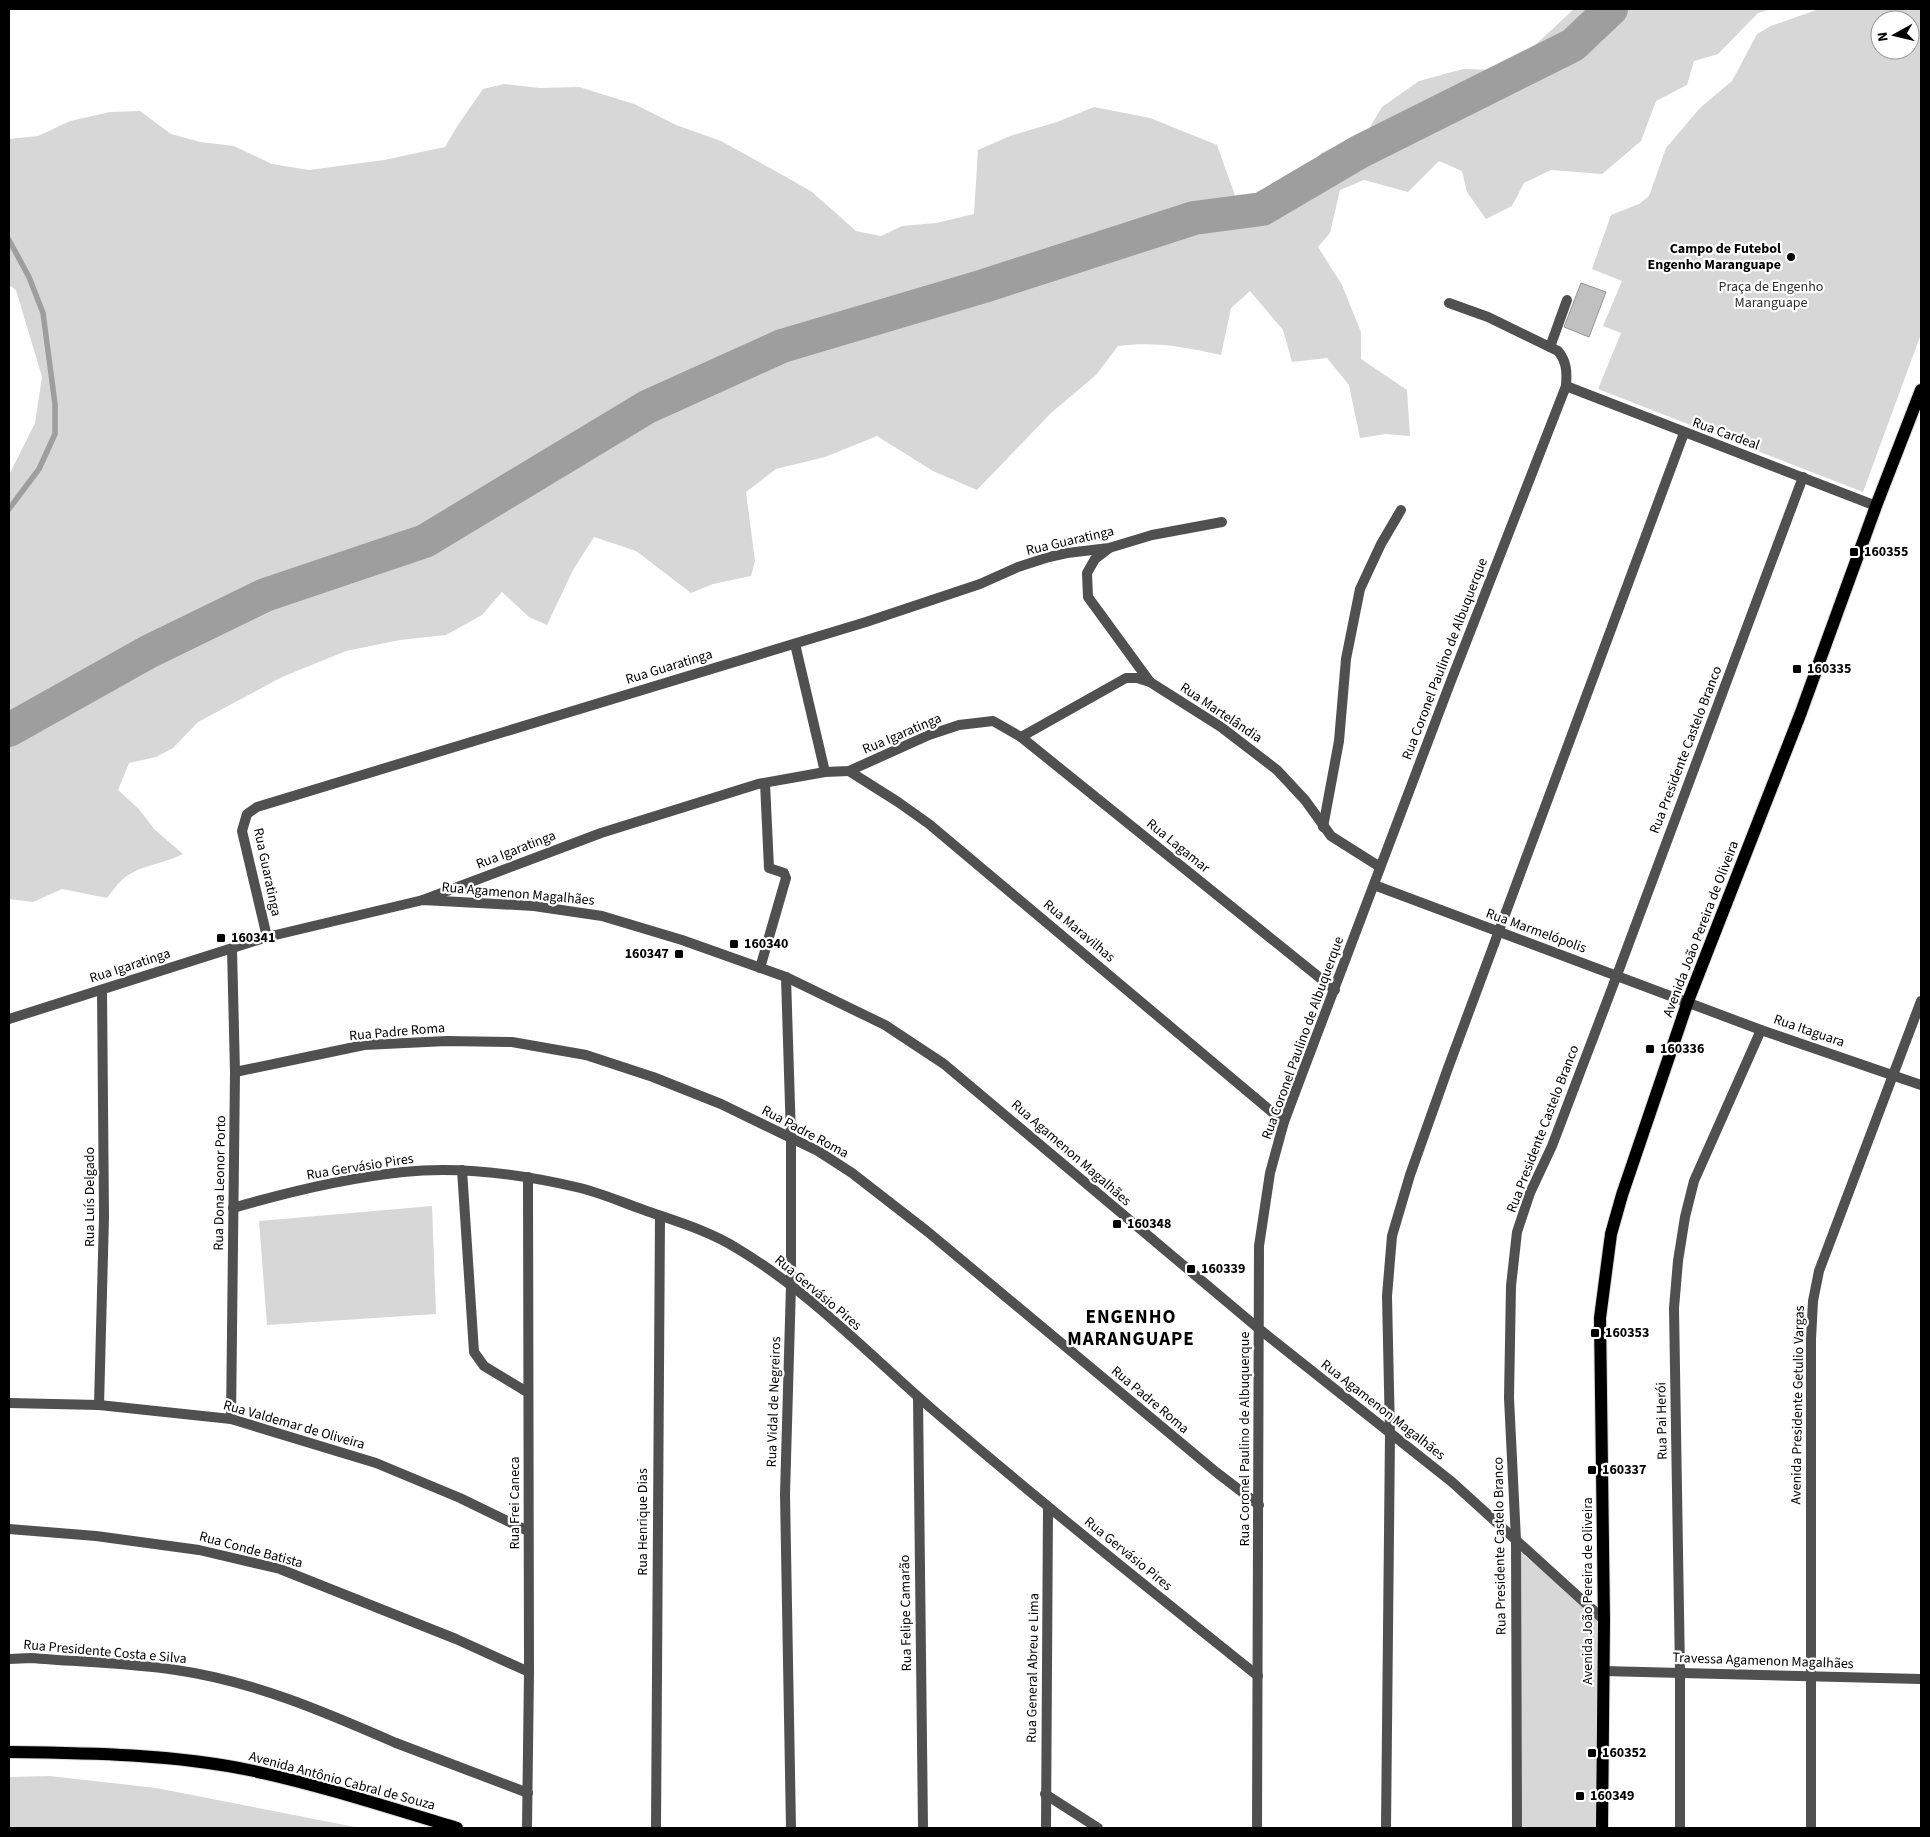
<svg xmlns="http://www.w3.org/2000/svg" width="1930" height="1837" font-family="'Source Sans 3',sans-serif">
<rect width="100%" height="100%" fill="#fff"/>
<g fill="#d7d7d7" fill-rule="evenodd">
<path d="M1574 9H1771L1758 13 1718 54 1694 61 1687 85 1656 101 1641 141 1602 174 1551 170 1524 183 1512 206 1486 219 1467 192 1462 171 1439 161 1408 192 1364 180 1340 190 1330 233 1318 247 1342 285 1361 332V359L1407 390 1410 436 1386 434 1360 438 1349 385 1327 358 1292 362 1283 330 1250 291 1231 308 1221 355C1185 347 1155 341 1118 346L1096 375 1051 413 977 490 933 471 877 436 825 457 776 469 746 492 755 561 751 576 713 584 691 593 636 551 594 537 573 570 547 625 529 617 502 592 482 615 446 635 400 640 346 651 282 677 198 722 173 748 156 757 129 763 118 790 139 809 154 829 183 854C164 864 138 865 122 880 116 885 112 892 107 898L62 889 33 902 9 899V475L35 423 42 377 16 290 9 285V139L38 136 70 121 110 112 140 111 171 134 200 142 234 146 272 164 309 170 384 160 445 147 458 125 483 89 504 84 540 88 579 87 634 104 676 125 721 141 788 178 812 192 856 231 881 236 902 226 936 223 974 214 978 150 1010 136 1057 122 1094 107 1150 118 1217 145 1237 201 1294 182 1321 153 1367 132 1382 107 1419 81 1463 69 1502 70 1532 48Z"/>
<path d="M1819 9H1921V334L1863 492 1598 389 1621 333 1603 326 1622 281 1592 269 1611 215 1639 204 1649 196 1666 148 1700 108 1732 81 1757 34 1771 26ZM1880 20H1910V50H1880Z"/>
<path d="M432 1206 436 1314 267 1325 259 1221Z"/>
<path d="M1520 1552 1604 1620 1601 1828H1519Z"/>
<path d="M50 1776 156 1788 360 1828H9V1777Z"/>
</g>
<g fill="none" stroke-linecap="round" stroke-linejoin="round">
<path stroke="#9e9e9e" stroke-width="5.5" d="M9 240 29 277 43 313 55 404V434L39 469 9 509"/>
<path stroke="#9e9e9e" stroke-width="34" d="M9 730 148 652 265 595 425 541 647 407 782 346 984 286 1194 218 1262 209 1359 152 1573 45 1611 9"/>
</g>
<path fill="#c0c0c0" stroke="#949494" d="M1581 283 1606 292 1589 337 1564 327Z"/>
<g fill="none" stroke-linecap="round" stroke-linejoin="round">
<defs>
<g id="primary">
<path d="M9 1752C90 1753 174 1754 254 1771 323 1786 390 1808 457 1828"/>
<path d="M1602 1828 1604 1620 1600 1318 1611 1234 1622 1195 1688 1001 1800 715 1876 506 1921 390"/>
</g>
</defs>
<use href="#primary" stroke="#dbdbdb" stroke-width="14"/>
<path stroke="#505050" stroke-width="10" d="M396 1743 528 1793"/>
<g stroke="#505050" stroke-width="10">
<path d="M1550 347 1567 300"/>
<path d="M1566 386 1876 506"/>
<path d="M1108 549 1095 559 1087 573 1088 597 1150 682"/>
<path d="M795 644 825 772"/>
<path d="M1021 737 1126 678H1137L1150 682 1221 727 1277 770 1305 800 1331 836 1380 867"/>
<path d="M849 771 898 802 929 824 1284 1122"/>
<path d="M1323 827 1339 741 1346 659 1360 589 1381 544 1401 510"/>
<path d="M1374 885 1761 1030 1921 1085"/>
<path d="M423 900 601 833 758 784 825 772 849 771 929 735 959 725 993 721 1021 737 1335 990"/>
<path d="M267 937 242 831 247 814 257 807 866 622 980 584 1018 567 1049 557 1067 553 1109 548 1152 535 1222 522"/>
<path d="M760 968 786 878 784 873 769 868 765 783"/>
<path d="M786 977 791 1137V1285L785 1494 791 1828"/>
<path d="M235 1072 364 1045 447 1041 512 1042 586 1055 653 1077 721 1104 818 1151 852 1173 928 1232 1216 1472 1259 1505"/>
<path d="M462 1170 474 1352 484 1366 527 1392"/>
<path d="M233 1208C288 1192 346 1178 403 1172 460 1166 520 1174 576 1187 599 1192 621 1202 644 1210 675 1221 710 1231 738 1249 815 1295 878 1364 946 1421 1048 1508 1153 1592 1258 1676"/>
<path d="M918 1398 923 1828"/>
<path d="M9 1403 99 1405 231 1419 376 1463 460 1498 528 1531"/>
<path d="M99 1405 104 1217 102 990"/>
<path d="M231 1419 235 1072 232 949"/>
<path d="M9 1529 96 1536 199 1550 280 1569 456 1639 529 1672"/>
<path d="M9 1659 31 1658C79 1662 128 1663 176 1670 253 1681 325 1712 396 1743"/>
<path d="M1603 1671 1921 1679"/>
<path d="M1045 1794 1098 1828"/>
<path d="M527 1828 529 1672 528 1177"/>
<path d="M656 1828 660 1216"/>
<path d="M1046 1828 1048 1507"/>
<path d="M1257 1828 1259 1246 1270 1173 1284 1122 1302 1074 1449 686 1566 386C1567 372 1567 362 1558 351L1488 317 1449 303"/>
<path d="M1386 1828 1390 1434 1387 1296 1392 1236 1410 1175 1448 1068 1684 433"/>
<path d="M1517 1828 1516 1540 1509 1398 1511 1286 1517 1232 1530 1193 1552 1146 1617 975 1803 477"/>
<path d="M1680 1828V1672L1674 1308 1678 1261 1685 1217 1694 1181 1761 1030"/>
<path d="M1811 1828V1339L1813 1301 1819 1271 1921 1001"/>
</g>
<path stroke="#505050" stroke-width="10" d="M9 1019 267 937 423 900 534 906 602 916 682 940 786 977 885 1025 944 1064 1258 1328 1452 1482 1604 1620"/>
<use href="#primary" stroke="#000" stroke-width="12"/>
</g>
<g fill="#000" stroke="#fff" stroke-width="2">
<circle cx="1791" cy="257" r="5"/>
<rect x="1849" y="547" width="10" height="10" rx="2.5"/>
<rect x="1792" y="664" width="10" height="10" rx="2.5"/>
<rect x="216" y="933" width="10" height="10" rx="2.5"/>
<rect x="729" y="939" width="10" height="10" rx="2.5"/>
<rect x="674" y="949" width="10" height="10" rx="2.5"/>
<rect x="1645" y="1044" width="10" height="10" rx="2.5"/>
<rect x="1112" y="1219" width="10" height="10" rx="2.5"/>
<rect x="1186" y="1264" width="10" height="10" rx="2.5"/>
<rect x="1590" y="1328" width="10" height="10" rx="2.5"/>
<rect x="1587" y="1465" width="10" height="10" rx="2.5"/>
<rect x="1587" y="1748" width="10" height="10" rx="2.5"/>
<rect x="1575" y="1791" width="10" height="10" rx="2.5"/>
</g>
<g text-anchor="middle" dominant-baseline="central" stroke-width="4.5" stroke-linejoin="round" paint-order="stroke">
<g font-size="14" font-weight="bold" fill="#000" stroke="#fff" text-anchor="start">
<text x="1781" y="249" text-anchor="end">Campo de Futebol<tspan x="1781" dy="16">Engenho Maranguape</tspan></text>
<text x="1864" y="552">160355</text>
<text x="1807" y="669">160335</text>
<text x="231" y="938">160341</text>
<text x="744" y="944">160340</text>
<text x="669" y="954" text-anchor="end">160347</text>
<text x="1660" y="1049">160336</text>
<text x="1127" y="1224">160348</text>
<text x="1201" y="1269">160339</text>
<text x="1605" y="1333">160353</text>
<text x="1602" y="1470">160337</text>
<text x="1602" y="1753">160352</text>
<text x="1590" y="1796">160349</text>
</g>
<g font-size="14" fill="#2e2e2e" stroke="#fff">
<text x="1771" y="287">Praça de Engenho<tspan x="1771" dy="16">Maranguape</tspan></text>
</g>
<g font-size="14" fill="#000" stroke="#fff">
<text transform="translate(1726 434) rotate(20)">Rua Cardeal</text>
<text transform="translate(1070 541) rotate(-13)">Rua Guaratinga</text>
<text transform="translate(1445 659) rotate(-69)">Rua Coronel Paulino de Albuquerque</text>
<text transform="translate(669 667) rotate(-17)">Rua Guaratinga</text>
<text transform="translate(1221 713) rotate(34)">Rua Martelândia</text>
<text transform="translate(902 734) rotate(-23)">Rua Igaratinga</text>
<text transform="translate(1686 750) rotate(-69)">Rua Presidente Castelo Branco</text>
<text transform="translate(1178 846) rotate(39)">Rua Lagamar</text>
<text transform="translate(516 850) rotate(-21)">Rua Igaratinga</text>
<text transform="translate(267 872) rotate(78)">Rua Guaratinga</text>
<text transform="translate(518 894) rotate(5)">Rua Agamenon Magalhães</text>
<text transform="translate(1701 929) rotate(-69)">Avenida João Pereira de Oliveira</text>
<text transform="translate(1079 931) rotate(40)">Rua Maravilhas</text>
<text transform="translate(1536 931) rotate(20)">Rua Marmelópolis</text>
<text transform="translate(130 966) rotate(-18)">Rua Igaratinga</text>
<text transform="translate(1809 1031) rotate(19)">Rua Itaguara</text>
<text transform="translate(397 1032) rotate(-5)">Rua Padre Roma</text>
<text transform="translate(1303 1038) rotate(-70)">Rua Coronel Paulino de Albuquerque</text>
<text transform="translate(1543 1129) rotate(-69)">Rua Presidente Castelo Branco</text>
<text transform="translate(805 1132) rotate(28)">Rua Padre Roma</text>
<text transform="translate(1071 1153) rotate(41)">Rua Agamenon Magalhães</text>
<text transform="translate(360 1167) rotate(-9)">Rua Gervásio Pires</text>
<text transform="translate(220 1183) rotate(-89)">Rua Dona Leonor Porto</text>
<text transform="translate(90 1197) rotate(-90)">Rua Luís Delgado</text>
<text transform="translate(818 1293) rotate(40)">Rua Gervásio Pires</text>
<text transform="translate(1150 1400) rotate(40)">Rua Padre Roma</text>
<text transform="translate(774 1402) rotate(-88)">Rua Vidal de Negreiros</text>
<text transform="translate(1798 1405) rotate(-89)">Avenida Presidente Getulio Vargas</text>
<text transform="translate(1383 1410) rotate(38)">Rua Agamenon Magalhães</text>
<text transform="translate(1662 1421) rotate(-91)">Rua Pai Herói</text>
<text transform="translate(294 1425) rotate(16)">Rua Valdemar de Oliveira</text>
<text transform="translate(1245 1439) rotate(-90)">Rua Coronel Paulino de Albuquerque</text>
<text transform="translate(515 1503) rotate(-90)">Rua Frei Caneca</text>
<text transform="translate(643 1522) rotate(-90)">Rua Henrique Dias</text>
<text transform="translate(1500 1546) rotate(-91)">Rua Presidente Castelo Branco</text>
<text transform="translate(251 1550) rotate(15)">Rua Conde Batista</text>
<text transform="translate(1128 1554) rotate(39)">Rua Gervásio Pires</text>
<text transform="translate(1588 1591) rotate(-90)">Avenida João Pereira de Oliveira</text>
<text transform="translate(906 1613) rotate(-91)">Rua Felipe Camarão</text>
<text transform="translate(105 1652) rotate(5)">Rua Presidente Costa e Silva</text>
<text transform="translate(1763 1661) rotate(2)">Travessa Agamenon Magalhães</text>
<text transform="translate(1033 1668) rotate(-89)">Rua General Abreu e Lima</text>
<text transform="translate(342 1781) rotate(15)">Avenida Antônio Cabral de Souza</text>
</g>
<g font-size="19" font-weight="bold" letter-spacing="1" fill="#000" stroke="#fff">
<text x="1131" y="1317">ENGENHO<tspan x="1131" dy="22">MARANGUAPE</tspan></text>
</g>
</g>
<rect width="1930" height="1837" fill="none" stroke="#000000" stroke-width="20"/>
<g transform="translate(1895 35) rotate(262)"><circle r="24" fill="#ffffff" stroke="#999999"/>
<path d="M0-4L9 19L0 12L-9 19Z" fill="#000000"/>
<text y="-8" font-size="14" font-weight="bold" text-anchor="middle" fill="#000000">N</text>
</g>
</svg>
